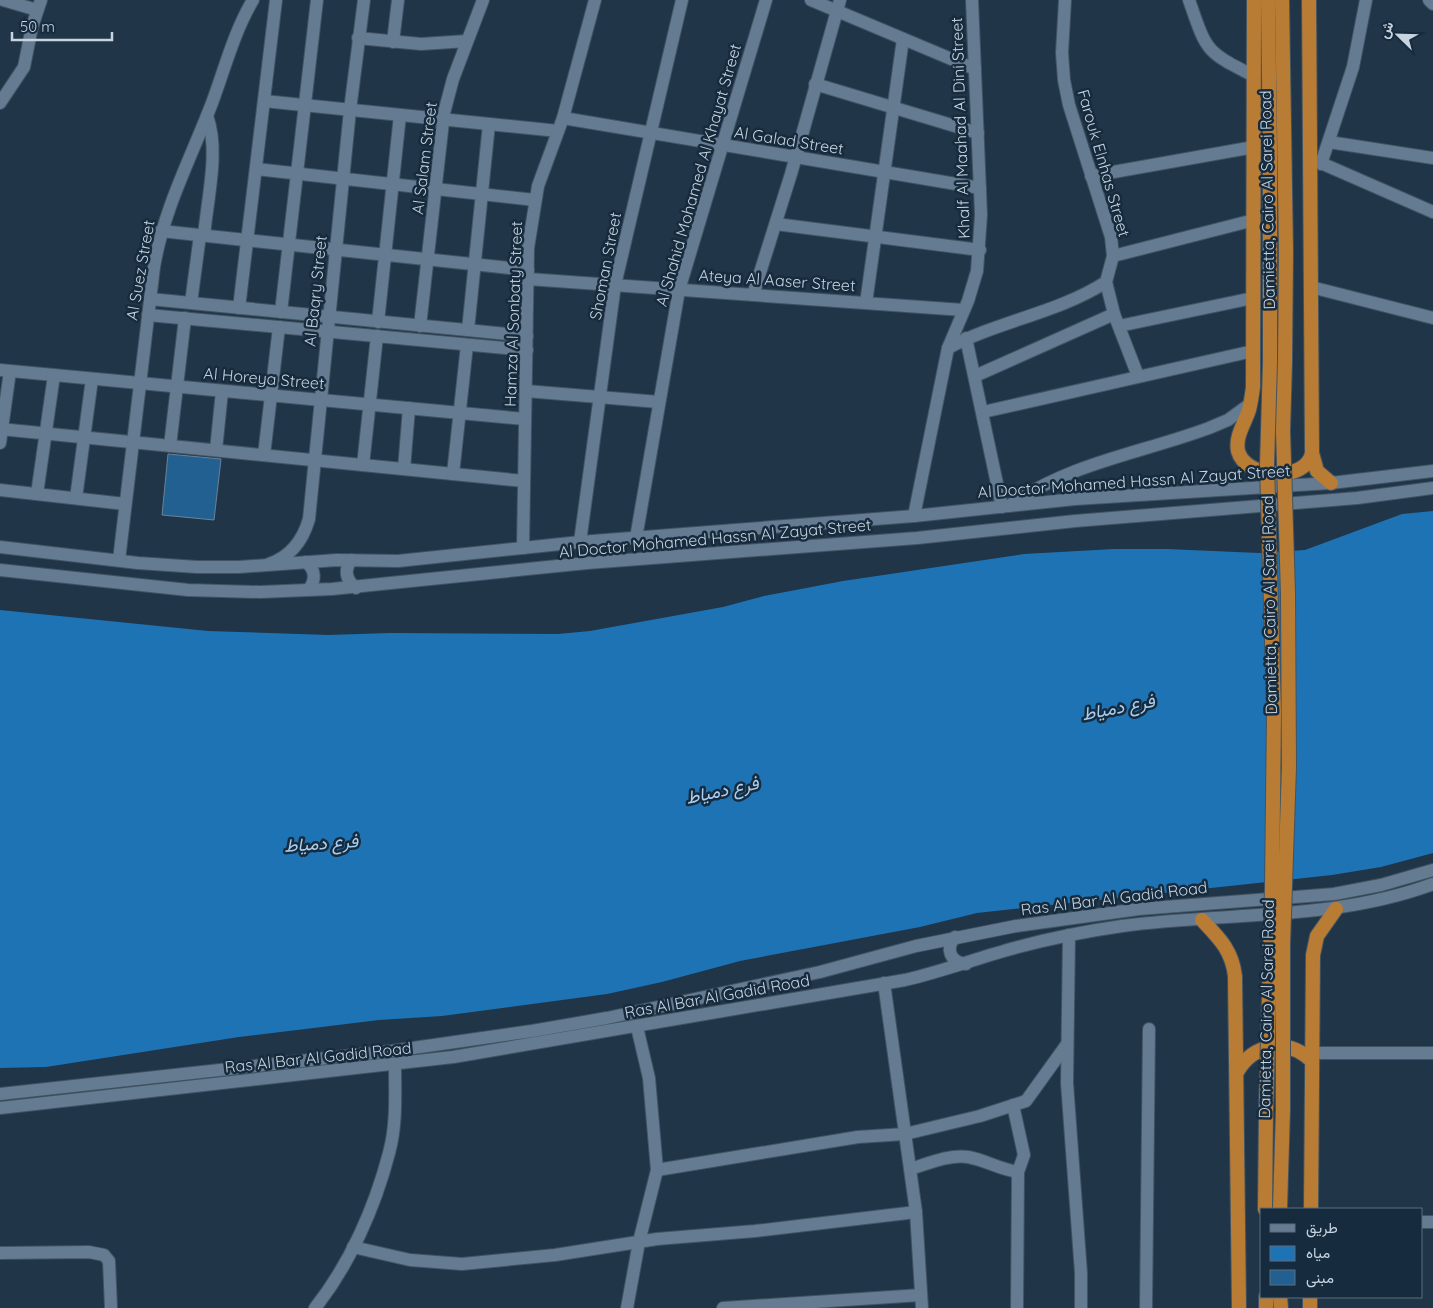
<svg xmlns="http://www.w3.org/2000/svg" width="1433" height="1308" font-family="Quicksand,Vazirmatn,sans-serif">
<rect width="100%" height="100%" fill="#203548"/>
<path fill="#1e73b4" d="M1433 511V853L1381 867 1332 875 977 913 920 927 740 961 662 982 607 994 442 1016 379 1020 239 1037 46 1067 0 1068V610L208 631 328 635 391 633 558 634 590 631 723 607 764 596 843 581 1024 554 1114 549H1167L1259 553 1305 550 1402 514Z"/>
<path fill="#236092" stroke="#6b8298" d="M168 454 221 459 214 520 162 515Z"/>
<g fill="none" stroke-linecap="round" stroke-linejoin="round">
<defs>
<g id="minor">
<path d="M3 0 37 10"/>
<path d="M811 0 975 69"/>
<path d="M1189 0C1207 52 1205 51 1254 76"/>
<path d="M1429 0 1433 4"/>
<path d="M358 38 421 44 467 41"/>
<path d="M393 42 398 0"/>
<path d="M815 84 978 133"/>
<path d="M264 101 558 131"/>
<path d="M0 103 24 67 32 27 41 0"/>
<path d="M563 118 980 188"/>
<path d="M1329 142 1433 158"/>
<path d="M1314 160 1433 212"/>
<path d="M1321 164 1353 67 1366 0"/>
<path d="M256 169 535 200"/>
<path d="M1091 176 1254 147"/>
<path d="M776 224 980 250"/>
<path d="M161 231 528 270"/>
<path d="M204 236C207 200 220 150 207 116"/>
<path d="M1113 256 1254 220"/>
<path d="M528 279 963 310"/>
<path d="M1106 282 1114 314 1138 376"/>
<path d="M1311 287 1433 318"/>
<path d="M753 295 791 174 840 0"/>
<path d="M150 299 527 336"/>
<path d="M191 303 200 235"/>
<path d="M866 303 903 39"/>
<path d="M239 308 276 0"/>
<path d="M281 312 317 0"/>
<path d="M148 315 527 350"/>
<path d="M378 322 400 115"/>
<path d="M420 326 444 113 453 79 483 0"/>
<path d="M1119 326 1253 298"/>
<path d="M468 330 489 124"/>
<path d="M966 338 1002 507"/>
<path d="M948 348C998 321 1058 313 1106 282L1113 256 1111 237 1069 105 1064 80 1062 53 1065 0"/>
<path d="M0 370 525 419"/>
<path d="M975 376 1114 314"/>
<path d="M526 391 659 402"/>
<path d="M983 412 1253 351"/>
<path d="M0 429 524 481"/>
<path d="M0 443 10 371"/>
<path d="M170 446 185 318"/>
<path d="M216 450 222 391"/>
<path d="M264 455 279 327"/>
<path d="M363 465 377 336"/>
<path d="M404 469 409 408"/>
<path d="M453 474 467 345"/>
<path d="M0 490 125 504"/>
<path d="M37 494 54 375"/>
<path d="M76 498 92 379"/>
<path d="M1009 506C1069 463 1142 453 1209 428L1228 420 1250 404"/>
<path d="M914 516 948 348 968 301 977 271 981 215 972 0"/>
<path d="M636 538 679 290 766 0"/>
<path d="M580 542 615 285 682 0"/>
<path d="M523 548 528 248 538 186 563 118 595 0"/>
<path d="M119 560 154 267C164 208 191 158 212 103 225 68 234 32 253 0"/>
<path d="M269 564C290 557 303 540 309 519L350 110 364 0"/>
<path d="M1069 935 1067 1083 1081 1273V1308"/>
<path d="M884 983 916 1212 922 1308"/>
<path d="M1313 1053H1433"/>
<path d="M910 1169C927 1164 950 1154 968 1157 985 1160 999 1169 1018 1172L1024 1155 1013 1105"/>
<path d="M657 1170 858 1137 905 1134 980 1116 1026 1101 1067 1044"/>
<path d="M1422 1222H1433"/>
<path d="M353 1247 410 1260 462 1264 555 1255 657 1239 755 1231 916 1212"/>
<path d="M0 1253 89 1252 104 1255 109 1261 111 1308"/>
<path d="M315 1308C350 1264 375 1207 389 1153 397 1124 395 1094 395 1065"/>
<path d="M627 1308 639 1242 657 1170 649 1078 637 1027"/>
<path d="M723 1308 921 1295"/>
<path d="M1017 1308 1018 1172"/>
<path d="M1146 1308 1149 1029"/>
</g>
<g id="tertiary">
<path d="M0 547 138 563 197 567H239L337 560 398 561 580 542 914 516 1075 499 1331 483 1433 471"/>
<path d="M351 560C344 571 346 580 356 588"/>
<path d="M306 562C316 570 316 581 308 590"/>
<path d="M0 570 188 590 260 592 332 589 587 563 917 538 1075 521 1357 498 1433 488"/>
</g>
<g id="secondary">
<path d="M955 937C945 949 950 962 966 964"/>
<path d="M0 1094 392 1051 532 1031 607 1018 820 972 916 946 1016 926 1139 909 1334 894 1381 885 1433 870"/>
<path d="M0 1108 453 1057 905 980C944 971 980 957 1018 947 1052 938 1087 931 1122 926 1227 912 1333 921 1433 884"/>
</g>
<g id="trunk">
<path d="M1254 0 1253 387C1252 395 1251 402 1249 410 1245 423 1235 436 1238 451 1246 480 1307 482 1312 453"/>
<path d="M1268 0 1270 151V362"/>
<path d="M1282 0 1286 251 1285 362"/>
<path d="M1309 0 1312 453 1317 471 1331 483"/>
<path d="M1202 920C1219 938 1232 950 1235 976L1239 1308"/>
<path d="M1237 1072C1254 1043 1288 1038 1312 1061"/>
<path d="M1265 1209 1266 1111"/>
<path d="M1280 1209 1283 1109"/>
<path d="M1311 1209 1313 955 1317 936 1336 909"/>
<path d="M1266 1297V1308"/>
<path d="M1280 1297 1281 1308"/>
<path d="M1310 1308V1297"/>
</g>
</defs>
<use href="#minor" stroke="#415362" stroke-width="14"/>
<use href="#tertiary" stroke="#415362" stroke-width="14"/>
<use href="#secondary" stroke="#415362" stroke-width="14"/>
<use href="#trunk" stroke="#415362" stroke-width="16"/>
<use href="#minor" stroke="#647b91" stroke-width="12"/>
<use href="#tertiary" stroke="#647b91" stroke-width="12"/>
<use href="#secondary" stroke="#647b91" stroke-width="12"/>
<use href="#trunk" stroke="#b97c34" stroke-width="14"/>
<defs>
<g id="trunk-bridge">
<path d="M1283 1109V944L1289 767 1288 594 1283 431 1285 362"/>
<path d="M1266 1111 1272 888 1274 712 1267 465 1270 362"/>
</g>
</defs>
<use href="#trunk-bridge" stroke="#415362" stroke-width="16" stroke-linecap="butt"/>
<use href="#trunk-bridge" stroke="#b97c34" stroke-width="14"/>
</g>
<g text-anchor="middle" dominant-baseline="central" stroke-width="5" stroke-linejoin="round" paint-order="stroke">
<g font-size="16" fill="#c7d3df" stroke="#162b3d">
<text transform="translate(960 128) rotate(-92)">Khalf Al Maahad Al Dini Street</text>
<text transform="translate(789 140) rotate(9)">Al Galad Street</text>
<text transform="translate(424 158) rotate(-83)">Al Salam Street</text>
<text transform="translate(1104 163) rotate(74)">Farouk Elnhas Street</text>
<text transform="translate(698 175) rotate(-74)">Al Shahid Mohamed Al Khayat Street</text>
<text transform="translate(1267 200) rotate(-91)">Damietta, Cairo Al Sarei Road</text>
<text transform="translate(605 266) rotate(-79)">Shoman Street</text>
<text transform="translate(140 270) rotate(-80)">Al Suez Street</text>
<text transform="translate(777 280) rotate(4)">Ateya Al Aaser Street</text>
<text transform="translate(315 291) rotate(-84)">Al Baqry Street</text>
<text transform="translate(513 314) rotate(-88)">Hamza Al Sonbaty Street</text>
<text transform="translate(264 378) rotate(5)">Al Horeya Street</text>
<text transform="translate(1134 481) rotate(-4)">Al Doctor Mohamed Hassn Al Zayat Street</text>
<text transform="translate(715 538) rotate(-5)">Al Doctor Mohamed Hassn Al Zayat Street</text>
<text transform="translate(1269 605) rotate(-91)">Damietta, Cairo Al Sarei Road</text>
<text transform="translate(1114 898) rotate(-7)">Ras Al Bar Al Gadid Road</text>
<text transform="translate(717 996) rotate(-10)">Ras Al Bar Al Gadid Road</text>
<text transform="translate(1266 1009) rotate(-89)">Damietta, Cairo Al Sarei Road</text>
<text transform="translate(318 1057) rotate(-6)">Ras Al Bar Al Gadid Road</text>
</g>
<g font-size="18" font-style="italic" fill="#a9cef1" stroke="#162b3d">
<text transform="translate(1118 707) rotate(-11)">فرع دمياط</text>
<text transform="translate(722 790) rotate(-12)">فرع دمياط</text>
<text transform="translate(321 843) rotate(-4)">فرع دمياط</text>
</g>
</g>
<rect x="1260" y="1208" width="162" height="90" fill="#162b3d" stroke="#5d6e7e"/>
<rect x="1270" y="1224" width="25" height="8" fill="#647b91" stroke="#5d6e7e"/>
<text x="1306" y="1233" font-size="15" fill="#c7d3df">طريق</text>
<rect x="1270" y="1246" width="25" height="15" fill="#1e73b4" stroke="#5d6e7e"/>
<text x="1306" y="1258" font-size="15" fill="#c7d3df">مياه</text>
<rect x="1270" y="1270" width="25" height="15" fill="#236092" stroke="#5d6e7e"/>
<text x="1306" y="1283" font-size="15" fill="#c7d3df">مبنى</text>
<g transform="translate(1398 35) rotate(293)" stroke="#162b3d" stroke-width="4" paint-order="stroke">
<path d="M0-4L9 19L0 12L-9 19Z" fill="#c7d3df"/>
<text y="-8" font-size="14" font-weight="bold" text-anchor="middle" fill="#c7d3df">ش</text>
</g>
<path d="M12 32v8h100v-8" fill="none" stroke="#c7d3df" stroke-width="2.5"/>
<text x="20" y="32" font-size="15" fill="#c7d3df" stroke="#162b3d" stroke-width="4" paint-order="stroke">50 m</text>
</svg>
